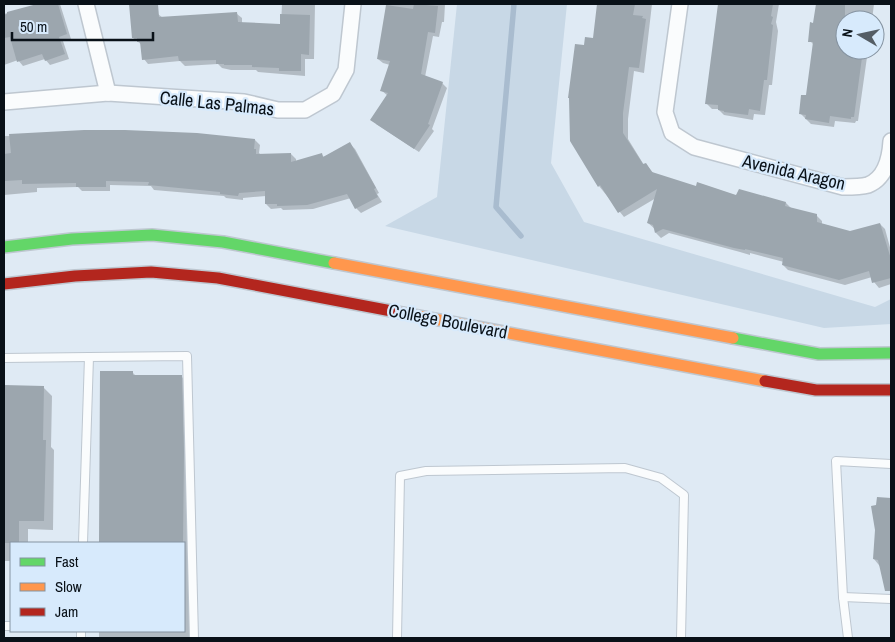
<svg xmlns="http://www.w3.org/2000/svg" width="895" height="642" font-family="'Archivo Narrow',sans-serif">
<rect width="100%" height="100%" fill="#dfeaf4"/>
<path fill="#c8d8e6" d="M457 4H567L551 163 584 222 875 307 891 299V324L824 328 385 226 437 197Z"/>
<g fill="#0003">
<path d="M40 4H60L71 39 63 41 69 59 50 65 45 59 23 66 18 60 4 65V14Z"/>
<path d="M282 4H315L314 59H305V76L258 72 256 70H231L222 68 218 64 185 66 180 61 148 64 144 59 142 45 133 38 158 14 163 18 237 14 242 18V24L281 25Z"/>
<path d="M387 4H445L444 22H442L439 37 433 36 425 77 442 83 447 88 432 129 434 131 419 152 376 124 388 96 381 90 390 65 383 63 378 59Z"/>
<path d="M599 4H652L644 73 634 71 628 119V139L644 165 646 164 654 174 696 188 736 197 786 203 791 208 817 216 822 221V224L850 232 880 224 885 229 891 251V284L879 288 874 282 872 277 845 285 788 270 783 265 784 262 750 253V255L740 252 669 233 661 238 656 233 655 229 648 223 656 198 624 217 599 186 586 47 594 40Z"/>
<path d="M719 4H779L776 22 778 31 772 85H769L765 115 754 114 753 120 724 115 718 109H712L706 103Z"/>
<path d="M817 4H874L872 20H845V50H868L858 121H856L855 123 835 121 834 127 811 124 800 113 807 97 814 45 810 41 814 24Z"/>
<path d="M4 136 255 140 260 145 259 153 261 155 291 154 296 159V162L322 155 324 157 350 144 355 149 379 193 377 194 382 202 361 213 356 208 351 198 313 209 283 210 281 208 271 209 266 204V196L243 198V200L226 198 224 196 154 190 151 186 110 185V191H82L78 187 37 188V192L4 195Z"/>
<path d="M102 372H132L136 376H181L190 385 192 462 190 638H99V631H184V543H100Z"/>
<path d="M4 386 43 387 52 396 51 447 54 450 53 530 28 529V543H11V561H4Z"/>
<path d="M878 498 891 499V580L874 559Z"/>
</g>
<g fill="none" stroke-linecap="round" stroke-linejoin="round">
<path stroke="#a9bccf" stroke-width="5.5" d="M514 4 496 207 521 236"/>
</g>
<g fill="#9ca6ae">
<path d="M37 4H58L67 34 59 37 65 54 45 61 42 54 17 62 10 37 4 38V15L7 14V12Z"/>
<path d="M129 4H158L159 17 237 12 238 22 280 24V14L310 15 309 55 301 54V71H279V68L252 67V65H224V64H216V60L179 61 178 56 142 60 140 42H137V38H132Z"/>
<path d="M414 4 438 6 435 33 428 32 421 74 443 82 428 124 430 125 414 149 370 120 388 93 380 91 390 61 377 59 386 5 413 9Z"/>
<path d="M597 4H635L633 15 643 16 642 18 646 19 639 68 629 67 623 113V133L643 164 646 163 652 172 696 186 697 182 736 195 739 189 786 202 785 206 817 214V222L850 231 880 223 891 259V278L872 283 869 271 839 280 782 265 783 258 745 249V250L734 248 663 229 655 233 653 225 647 223 657 189 618 213 600 185 598 187 570 141 569 98H568L575 44 584 45 585 37 593 38Z"/>
<path d="M718 4H773L771 16 773 17 771 24 773 25 767 80H764L760 111 749 109 748 115 724 112V111L718 110V105L705 104Z"/>
<path d="M816 4H845V50H863L854 117H851V119L830 116 829 123 805 119 806 115 799 114 801 95H806L813 42H808L810 22 813 23Z"/>
<path d="M84 130H125L197 133 255 139 254 149H256V154L291 153V162L322 153 323 157 350 142 376 188 374 189 378 197 355 209 347 194 307 205 277 206V204H265V191L239 193 238 196 220 194V192L148 185 149 182 106 181V187H76V183L22 184V180L5 181 4 154 11 153 9 134Z"/>
<path d="M100 371H133V375H182L184 452 183 543H99Z"/>
<path d="M4 385 44 386 43 440H46L44 521H19V543H4Z"/>
<path d="M877 497 891 498V591H885L878 560 873 559 875 530 871 506 876 505Z"/>
</g>
<g fill="none" stroke-linecap="round" stroke-linejoin="round">
<defs>
<g id="lane">
<path d="M4 358 89 357"/>
<path d="M83 543 89 357 187 356 194 638"/>
<path d="M843 597 891 599"/>
<path d="M4 626H11"/>
<path d="M81 631V638"/>
<path d="M397 638 400 476 426 471 625 468 661 478 684 495 681 638"/>
<path d="M848 638 843 597 836 461 891 464"/>
</g>
<g id="street">
<path d="M86 4 108 93"/>
<path d="M680 4 665 112 672 133 694 147 843 187C851 187 861 187 868 185 886 178 890 158 891 141"/>
<path d="M4 102 108 93 244 102 278 110H305L333 94 346 70 353 4"/>
</g>
<g id="fast">
<path d="M4 247 72 239 152 235 223 242 334 263"/>
<path d="M733 338 819 354 891 353"/>
</g>
<g id="slow">
<path d="M334 263 733 338"/>
<path d="M402 313 765 381"/>
</g>
<g id="jam">
<path d="M4 284 75 276 151 272 218 278 402 313"/>
<path d="M765 381 816 390H891"/>
</g>
</defs>
<use href="#lane" stroke="#bec7d0" stroke-width="10"/>
<use href="#street" stroke="#bec7d0" stroke-width="18"/>
<use href="#fast" stroke="#bec7d0" stroke-width="14"/>
<use href="#slow" stroke="#bec7d0" stroke-width="14"/>
<use href="#jam" stroke="#bec7d0" stroke-width="14"/>
<use href="#lane" stroke="#fafcfd" stroke-width="8"/>
<use href="#street" stroke="#fafcfd" stroke-width="15"/>
<use href="#fast" stroke="#63d668" stroke-width="11"/>
<use href="#slow" stroke="#ff974d" stroke-width="11"/>
<use href="#jam" stroke="#b3261e" stroke-width="11"/>
</g>
<g text-anchor="middle" dominant-baseline="central" stroke-width="4.5" stroke-linejoin="round" paint-order="stroke">
<g font-size="18" fill="#091118" stroke="#d7eafc">
<text transform="translate(217 103) rotate(6)">Calle Las Palmas</text>
<text transform="translate(794 172) rotate(13)">Avenida Aragon</text>
<text transform="translate(448 321) rotate(11)">College Boulevard</text>
</g>
</g>
<rect width="895" height="642" fill="none" stroke="#091118" stroke-width="10"/>
<rect x="10" y="542" width="175" height="90" fill="#d7eafc" stroke="#8593a1"/>
<rect x="20" y="558" width="25" height="8" fill="#63d668" stroke="#8593a1"/>
<text x="55" y="567" font-size="15" fill="#091118">Fast</text>
<rect x="20" y="583" width="25" height="8" fill="#ff974d" stroke="#8593a1"/>
<text x="55" y="592" font-size="15" fill="#091118">Slow</text>
<rect x="20" y="608" width="25" height="8" fill="#b3261e" stroke="#8593a1"/>
<text x="55" y="617" font-size="15" fill="#091118">Jam</text>
<g transform="translate(860 35) rotate(279)"><circle r="24" fill="#d7eafc" stroke="#8593a1"/>
<path d="M0-4L9 19L0 12L-9 19Z" fill="#545d65"/>
<text y="-8" font-size="14" font-weight="bold" text-anchor="middle" fill="#091118">N</text>
</g>
<path d="M12 32v8h141v-8" fill="none" stroke="#091118" stroke-width="2.5"/>
<text x="20" y="32" font-size="15" fill="#091118" stroke="#d7eafc" stroke-width="4" paint-order="stroke">50 m</text>
</svg>
